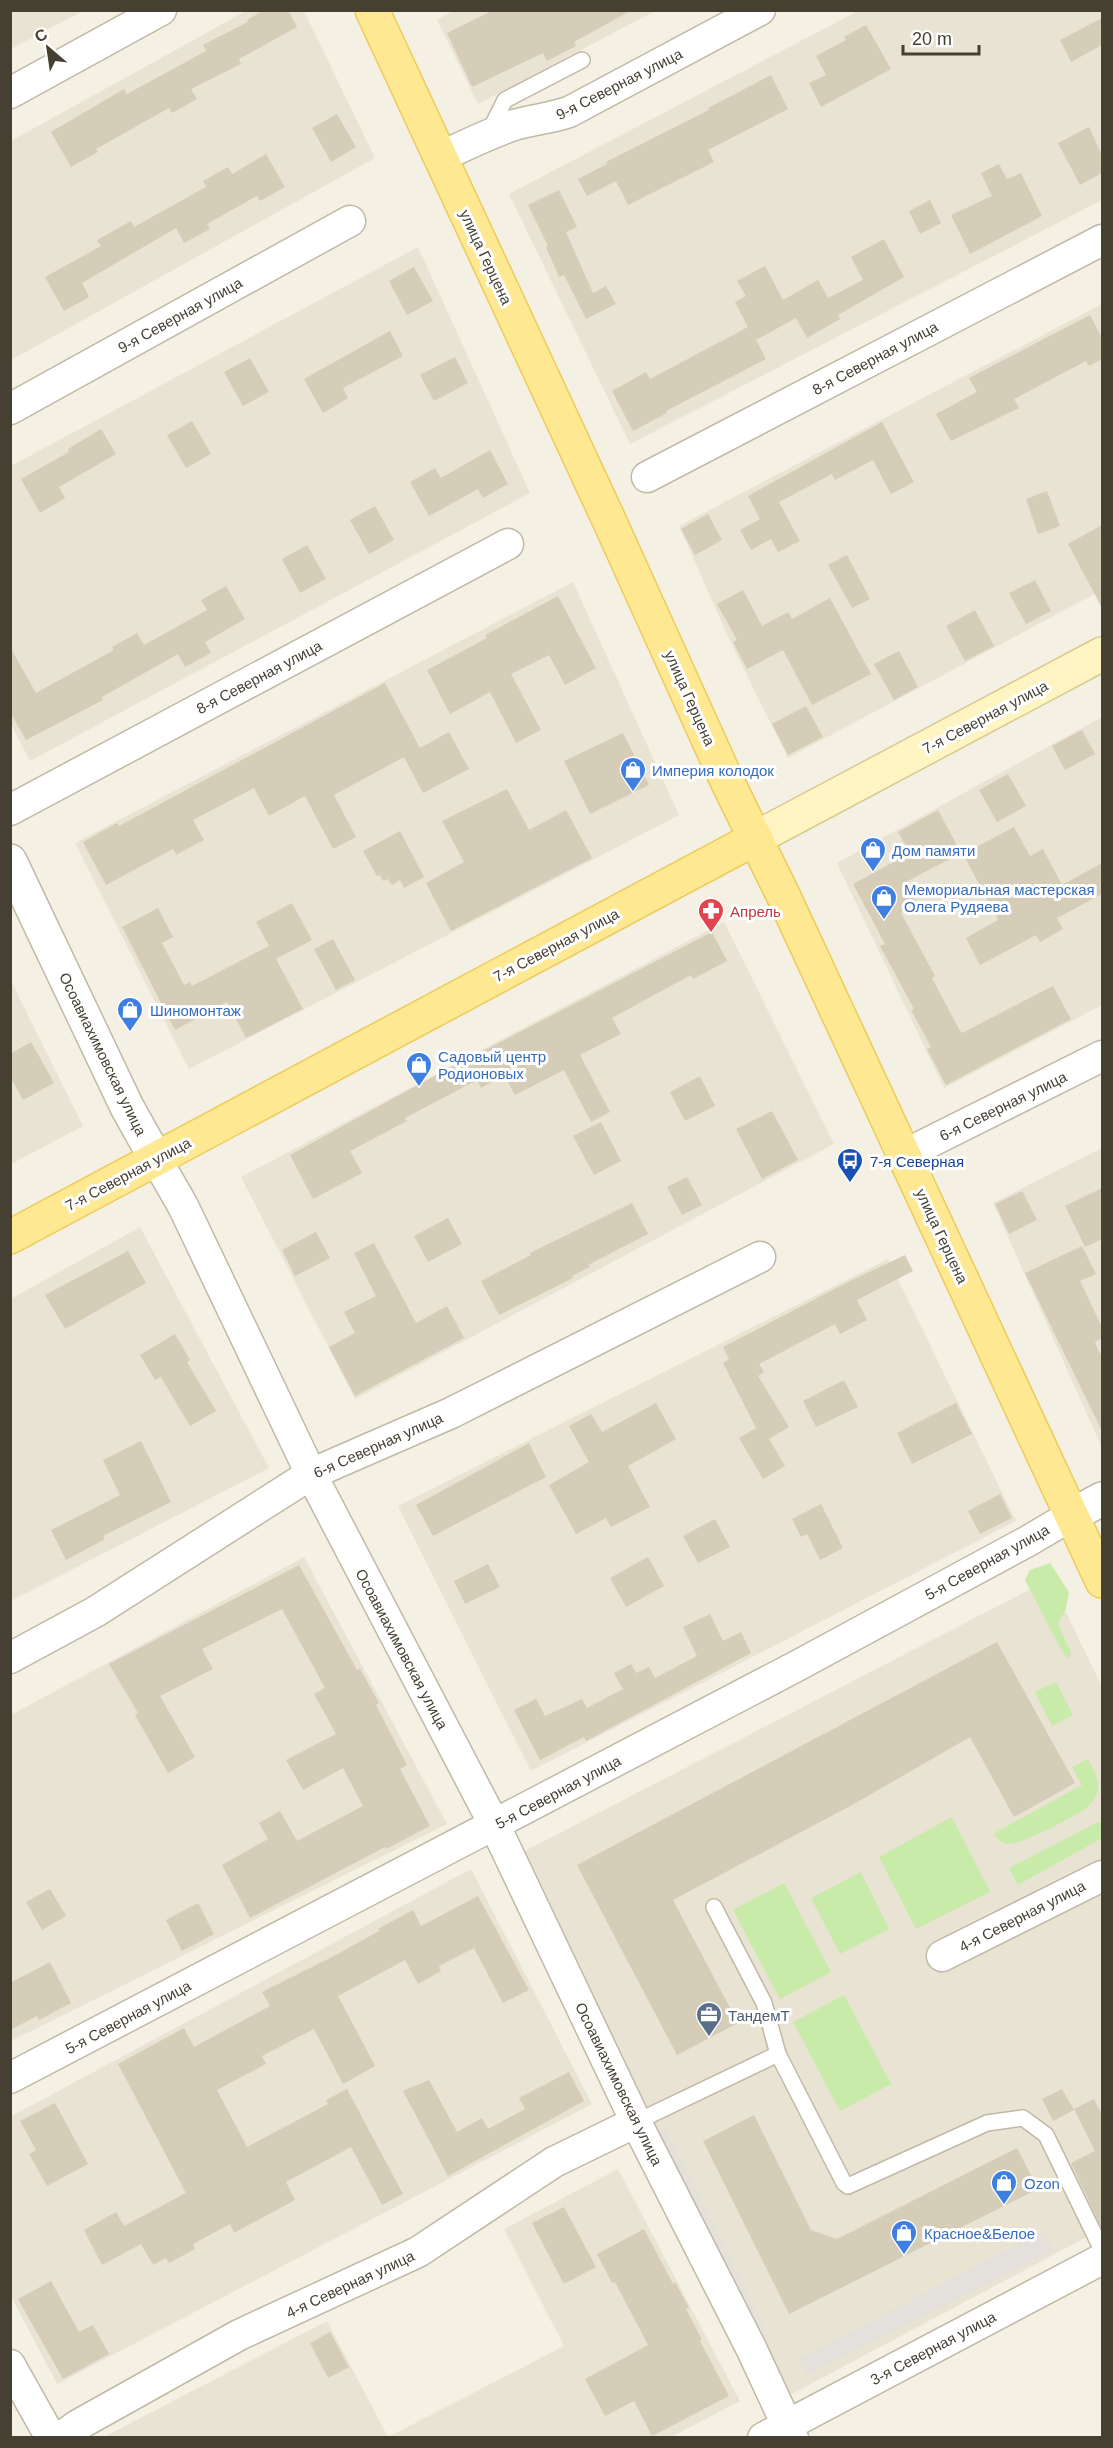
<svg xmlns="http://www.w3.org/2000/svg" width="1113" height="2448" font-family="Helvetica,sans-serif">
<rect width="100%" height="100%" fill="#f4f0e4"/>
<g fill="#e8e3d2">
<path d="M11 10H83V11L11 49Z"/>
<path d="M455 10 655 11 478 104 437 20Z"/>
<path d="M246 11H304L375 158 11 360V141Z"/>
<path d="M858 11H1102V200L630 444 509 194Z"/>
<path d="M418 247 530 493 30 761 11 724V466Z"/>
<path d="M1102 304V590L788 758 730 641 679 526Z"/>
<path d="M573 582 679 815 189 1069 75 843Z"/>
<path d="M1102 717V1005L944 1088 837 863Z"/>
<path d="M724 922 834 1144 355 1399 241 1177Z"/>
<path d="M10 979 83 1126 11 1164H10Z"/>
<path d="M1102 1148V1448L993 1203Z"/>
<path d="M140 1227 269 1468 11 1601V1299Z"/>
<path d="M888 1259 1016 1521 531 1771 398 1506Z"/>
<path d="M304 1557 447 1824 11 2041V1715Z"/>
<path d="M1050 1579 1102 1687V2229L786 2397 521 1853Z"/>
<path d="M471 1869 592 2104 57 2384 11 2296 10 2117Z"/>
<path d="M618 2169 740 2401 671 2437 102 2438 327 2321 388 2437 564 2346 504 2229Z"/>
</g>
<g fill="#c9eba9">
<path d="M1050 1563 1069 1592 1066 1609 1058 1624 1071 1653 1069 1658 1064 1655 1025 1580 1030 1570Z"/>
<path d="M1056 1682 1073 1715 1052 1726 1035 1692Z"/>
<path d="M1088 1759C1093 1769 1100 1779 1098 1790 1097 1797 1091 1804 1085 1809 1074 1817 1020 1845 1008 1844 1002 1844 997 1838 993 1834L1082 1785 1072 1767Z"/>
<path d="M952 1817 990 1892 916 1929 879 1857Z"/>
<path d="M1098 1822H1102V1838L1018 1885 1009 1868Z"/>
<path d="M861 1872 889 1929 840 1954 811 1898Z"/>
<path d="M784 1883 831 1972 780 1999 733 1910Z"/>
<path d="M844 1995 891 2084 840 2111 793 2022Z"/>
</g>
<g fill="#e4e1dd">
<path d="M665 2128 769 2337 755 2344 651 2136Z"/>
<path d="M1044 2232 1053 2250 807 2375 799 2358Z"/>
</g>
<g fill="#d6cdb9">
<path d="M264 10H288L297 27 239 59 241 64 191 89 197 99 172 113 169 108 96 149 98 152 71 167 51 132 124 89 127 94 206 51 203 45 248 22 247 20Z"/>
<path d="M494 10H632L574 42 576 46 547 61 543 53 472 87 447 33Z"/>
<path d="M1102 18V45L1071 62 1060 40Z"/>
<path d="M866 25 891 69 821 107 809 83 826 75 816 56 846 40 844 37Z"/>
<path d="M771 75 788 109 708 150 714 162 628 205 616 181 587 196 578 179 607 164 606 162 709 110 708 108Z"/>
<path d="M337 114 356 147 331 162 312 128Z"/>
<path d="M1089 127 1102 155V173L1080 185 1058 143Z"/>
<path d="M266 154 285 187 260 201 257 196 207 224 210 229 184 243 176 228 82 283 89 297 64 311 45 277 101 246 97 240 131 221 134 227 206 187 203 181 228 167 232 174Z"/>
<path d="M999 164 1007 179 1021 173 1042 216 970 254 951 215 992 196 981 173Z"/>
<path d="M559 190 577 227 566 232 593 293 606 286 616 304 586 319 564 275 559 277 546 247 548 246 528 205Z"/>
<path d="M930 200 941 223 920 234 909 211Z"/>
<path d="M884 239 904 277 838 315 840 319 807 338 796 318 756 340 766 359 666 411 667 413 633 431 612 391 646 372 650 379 748 327 735 302 746 296 737 281 765 266 783 300 818 280 828 298 863 280 851 257Z"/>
<path d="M414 267 433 301 407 315 389 281Z"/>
<path d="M1090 315 1102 338V359L1089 366 1086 361 1014 399 1019 408 951 441 936 414 977 392 969 378Z"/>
<path d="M390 331 403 356 343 388 348 398 323 413 304 379Z"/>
<path d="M455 357 468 383 434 401 420 375Z"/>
<path d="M250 358 269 392 243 406 224 372Z"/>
<path d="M192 421 211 454 186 468 167 435Z"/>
<path d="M882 422 914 482 891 494 873 460 835 480 832 474 779 502 800 541 778 552 771 539 751 550 740 530 760 519 748 496Z"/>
<path d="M101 429 116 454 59 487 65 498 40 513 21 479 69 452 68 449Z"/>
<path d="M490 450 508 484 483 498 478 489 429 516 410 482 435 468 441 478Z"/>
<path d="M1047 491 1060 526 1038 534 1026 499Z"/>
<path d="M375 506 394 540 369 554 350 520Z"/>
<path d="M708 514 722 540 695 555 681 529Z"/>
<path d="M1102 525V608L1068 544Z"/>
<path d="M307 545 326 579 300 593 282 559Z"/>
<path d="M847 555 870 599 852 608 828 565Z"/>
<path d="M1035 580 1051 611 1026 624 1009 593Z"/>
<path d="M226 586 245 619 205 642 211 653 185 667 178 654 102 697 103 700 26 740 10 712V647L36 693 114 650 112 647 137 633 144 645 207 610 201 600Z"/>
<path d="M743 590 762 626 788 612 792 619 830 598 871 674 812 705 783 650 747 669 733 642 737 640 717 604Z"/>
<path d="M558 596 596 668 565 685 549 655 511 674 541 730 516 743 490 692 450 714 427 670 487 638 485 635Z"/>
<path d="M975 610 994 646 965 661 946 626Z"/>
<path d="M899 651 918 687 894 700 874 664Z"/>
<path d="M385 683 420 748 449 732 469 769 423 793 404 757 334 795 356 837 333 849 305 796 269 816 254 788 193 820 204 840 176 855 173 849 106 885 83 842 117 823 119 826Z"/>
<path d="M806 706 823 737 788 755 772 724Z"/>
<path d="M1082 730 1095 754 1065 770 1052 746Z"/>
<path d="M623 733 649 785 590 814 564 761Z"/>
<path d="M1008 774 1026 806 997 822 979 790Z"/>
<path d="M507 789 529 830 566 810 592 858 451 931 426 883 464 862 442 821Z"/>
<path d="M938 810 961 853 906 882 918 904 901 913 935 976 932 978 960 1031 962 1033 1053 986 1071 1019 946 1085 927 1049 931 1047 911 1010 914 1009 880 946 885 944 853 884 910 853 898 832Z"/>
<path d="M1014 827 1030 856 1043 849 1062 885 1102 863V894L1057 918 1063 929 1040 942 1036 935 980 965 966 938 998 920 963 854Z"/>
<path d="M400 831 424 877 404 888 400 880 392 885 388 879 383 881 380 875 377 876 363 851Z"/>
<path d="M292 903 312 940 276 959 303 1009 246 1038 227 1002 175 1030 122 927 158 908 173 937 162 943 184 985 190 982 192 986 269 946 256 922Z"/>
<path d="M712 932 727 961 693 979 691 975 612 1018 621 1034 580 1055 610 1112 591 1122 564 1070 515 1095 504 1075 481 1088 477 1080 405 1118 407 1121 350 1151 362 1173 313 1199 290 1155 414 1087Z"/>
<path d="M333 939 355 980 336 990 314 949Z"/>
<path d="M31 1042 54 1083 23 1100 10 1076V1054Z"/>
<path d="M700 1076 715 1106 685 1121 670 1092Z"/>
<path d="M772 1111 798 1160 762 1179 736 1129Z"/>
<path d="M601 1122 621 1161 594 1175 573 1136Z"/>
<path d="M687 1177 702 1205 682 1215 667 1187Z"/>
<path d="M1102 1188V1239L1085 1247 1065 1206Z"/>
<path d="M1022 1191 1037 1220 1009 1234 995 1204Z"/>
<path d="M632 1203 648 1234 588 1265 590 1267 572 1276 573 1278 499 1315 481 1281 531 1255 530 1253Z"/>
<path d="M448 1218 462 1244 428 1262 414 1236Z"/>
<path d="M316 1232 330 1258 295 1276 282 1250Z"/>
<path d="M374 1243 416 1323 447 1306 464 1338 355 1396 329 1347 355 1333 344 1312 376 1296 354 1253Z"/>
<path d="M1082 1246 1096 1274 1080 1281 1102 1327V1338L1095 1342 1102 1358V1431L1025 1273Z"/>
<path d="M128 1251 146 1283 65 1329 45 1295Z"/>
<path d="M905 1255 913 1271 857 1300 867 1320 840 1334 835 1324 759 1364 764 1372 758 1376 789 1427 769 1439 785 1466 763 1479 739 1438 756 1428 723 1363 729 1359 723 1347 848 1282Z"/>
<path d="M175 1334 190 1360 187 1362 216 1411 190 1426 161 1377 155 1380 140 1355Z"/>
<path d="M844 1380 858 1407 816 1427 803 1401Z"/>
<path d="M656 1403 676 1439 628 1466 650 1507 611 1527 606 1518 576 1534 549 1485 589 1462 569 1426 591 1414 602 1432Z"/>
<path d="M956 1403 972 1434 912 1464 897 1433Z"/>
<path d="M141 1441 171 1502 103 1536 105 1539 66 1560 51 1530 120 1495 103 1460Z"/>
<path d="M529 1443 546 1477 433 1536 416 1505Z"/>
<path d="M1000 1494 1012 1518 980 1534 968 1511Z"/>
<path d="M821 1504 843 1548 820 1560 807 1534 801 1537 792 1519Z"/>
<path d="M715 1519 730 1547 698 1563 683 1536Z"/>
<path d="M648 1557 664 1586 626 1607 610 1578Z"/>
<path d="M488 1564 500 1587 465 1604 454 1581Z"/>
<path d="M299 1565 357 1670 360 1669 379 1703 376 1705 407 1765 400 1769 430 1826 386 1849 385 1847 250 1918 222 1865 268 1839 259 1823 280 1811 297 1841 363 1806 343 1768 303 1790 286 1760 336 1734 314 1694 325 1688 282 1609 202 1649 213 1669 160 1696 195 1757 168 1773 135 1715 138 1713 109 1664Z"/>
<path d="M710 1614 723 1641 741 1632 751 1653 586 1741 584 1737 540 1760 514 1710 536 1699 545 1716 582 1699 587 1708 623 1689 614 1673 631 1664 636 1673 649 1667 655 1678 697 1656 683 1627Z"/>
<path d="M997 1642 1075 1783 1014 1817 970 1737 854 1804 673 1900 738 2023 677 2055 577 1865Z"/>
<path d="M50 1889 66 1916 42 1930 26 1902Z"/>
<path d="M478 1896 529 1990 503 2003 474 1948 439 1966 441 1971 418 1984 405 1960 338 1996 375 2066 343 2084 314 2029 262 2056 266 2064 217 2090 247 2147 328 2104 326 2100 347 2089 403 2194 382 2205 351 2147 286 2182 295 2200 234 2233 230 2224 193 2244 195 2249 169 2263 166 2258 153 2265 141 2244 102 2265 84 2230 116 2212 124 2226 186 2193 118 2064 184 2028 194 2047 270 2006 262 1992 336 1955 379 1931 378 1929 413 1910 421 1926Z"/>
<path d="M198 1903 214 1934 182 1951 166 1920Z"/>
<path d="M50 1962 71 2003 39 2020 37 2016 10 2030V1983Z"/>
<path d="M569 2072 584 2101 448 2176 403 2091 429 2080 457 2132 482 2118 488 2129 525 2109 519 2098Z"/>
<path d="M1062 2089 1074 2110 1053 2121 1042 2099Z"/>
<path d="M1094 2099 1102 2115V2229L1071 2163 1095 2151 1074 2109Z"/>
<path d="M55 2103 88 2164 47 2186 29 2154 36 2150 20 2121Z"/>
<path d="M754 2115 811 2230 837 2239 1017 2148 1038 2189 789 2314 703 2141Z"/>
<path d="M564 2207 596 2267 564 2284 532 2223Z"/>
<path d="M644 2229 673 2284 675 2282 689 2308 686 2309 702 2340 700 2341 729 2396 652 2436 634 2401 605 2416 585 2379 648 2345 615 2282 612 2283 597 2254Z"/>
<path d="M51 2281 79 2332 93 2325 109 2354 63 2379 18 2299Z"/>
<path d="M330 2332 349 2367 328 2378 310 2343Z"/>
</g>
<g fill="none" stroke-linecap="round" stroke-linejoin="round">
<defs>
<g id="service">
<path d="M489 132 505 100 582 60"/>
<path d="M714 1907 764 2003 778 2054"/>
<path d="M636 2122 778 2054 844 2183 848 2186 987 2123 1023 2118 1046 2135 1102 2250"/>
</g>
<g id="minor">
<path d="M10 93 161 10"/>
<path d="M440 157C464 146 488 134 514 125 532 120 551 118 569 112L760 10"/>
<path d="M10 409 350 221"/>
<path d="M647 477 1102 240"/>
<path d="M10 810 508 544"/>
<path d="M904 1155 1102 1056"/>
<path d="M156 1159 183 1206 311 1474 495 1826 636 2122 752 2350 793 2438"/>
<path d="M10 1658 95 1612 311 1474 451 1413 760 1257"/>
<path d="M942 1956 1102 1876"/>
<path d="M10 2078 795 1667 1028 1541 1072 1515"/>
<path d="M10 2365 51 2438"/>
<path d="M60 2438 78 2425 239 2335 418 2252 554 2162 636 2122"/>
<path d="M763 2438 1102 2259"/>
</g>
<g id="tertiary">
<path d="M10 861 127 1107 156 1159"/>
<path d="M1072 1515 1102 1499"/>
</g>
<path id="secondary" d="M756 838 1102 654"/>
<g id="primary">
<path d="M372 10 608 518 728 783 783 895 1102 1581"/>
<path d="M10 1237 756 838"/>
</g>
</defs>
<use href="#service" stroke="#c0b9a6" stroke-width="18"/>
<use href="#minor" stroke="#c0b9a6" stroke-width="33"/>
<use href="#tertiary" stroke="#c0b9a6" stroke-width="36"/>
<use href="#secondary" stroke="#d7ca90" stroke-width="36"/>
<use href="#primary" stroke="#edcb59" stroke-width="36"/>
<use href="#service" stroke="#fff" stroke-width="15"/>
<use href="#minor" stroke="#fff" stroke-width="30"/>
<use href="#tertiary" stroke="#fff" stroke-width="33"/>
<use href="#secondary" stroke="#fff5c3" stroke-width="33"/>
<use href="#primary" stroke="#ffe892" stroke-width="33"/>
</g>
<defs>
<symbol id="shop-pin" viewBox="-11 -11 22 30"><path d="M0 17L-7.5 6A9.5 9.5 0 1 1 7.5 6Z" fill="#3f7fe0" stroke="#fff"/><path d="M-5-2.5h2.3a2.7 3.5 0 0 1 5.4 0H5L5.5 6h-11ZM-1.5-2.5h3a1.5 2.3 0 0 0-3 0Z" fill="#fff"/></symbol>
<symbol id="pharmacy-pin" viewBox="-11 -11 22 30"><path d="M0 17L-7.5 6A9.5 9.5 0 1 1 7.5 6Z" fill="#e0444e" stroke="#fff"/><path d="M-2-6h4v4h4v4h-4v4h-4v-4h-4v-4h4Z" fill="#fff"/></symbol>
<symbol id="bus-pin" viewBox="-11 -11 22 30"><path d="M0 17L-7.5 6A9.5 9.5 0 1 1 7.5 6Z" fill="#1a4fb4" stroke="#fff"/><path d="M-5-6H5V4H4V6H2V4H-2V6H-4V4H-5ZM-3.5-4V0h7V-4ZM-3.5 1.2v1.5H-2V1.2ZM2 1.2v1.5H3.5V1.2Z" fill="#fff"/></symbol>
<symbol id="office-pin" viewBox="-11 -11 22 30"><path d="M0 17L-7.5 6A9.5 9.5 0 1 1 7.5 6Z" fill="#5c6f8a" stroke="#fff"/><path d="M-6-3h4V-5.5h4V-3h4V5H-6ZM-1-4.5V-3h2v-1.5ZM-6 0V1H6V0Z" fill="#fff"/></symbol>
</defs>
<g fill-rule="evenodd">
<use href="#shop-pin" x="618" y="755" width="30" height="40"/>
<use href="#shop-pin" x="858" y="835" width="30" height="40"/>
<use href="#shop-pin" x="869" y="883" width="30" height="40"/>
<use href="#pharmacy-pin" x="696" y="896" width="30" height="40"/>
<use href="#shop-pin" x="115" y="995" width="30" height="40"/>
<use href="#shop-pin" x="404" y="1050" width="30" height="40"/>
<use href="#bus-pin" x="835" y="1146" width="30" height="40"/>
<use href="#office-pin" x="694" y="2000" width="30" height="40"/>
<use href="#shop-pin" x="989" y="2168" width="30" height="40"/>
<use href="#shop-pin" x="889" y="2218" width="30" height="40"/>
</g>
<g text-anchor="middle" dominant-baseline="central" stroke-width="6" stroke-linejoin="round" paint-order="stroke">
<g font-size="15" fill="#464033" stroke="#fff">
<text transform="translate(619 84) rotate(-27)">9-я Северная улица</text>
<text transform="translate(486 257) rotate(65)">улица Герцена</text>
<text transform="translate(180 315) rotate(-29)">9-я Северная улица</text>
<text transform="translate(875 358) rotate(-28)">8-я Северная улица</text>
<text transform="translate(259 677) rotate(-28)">8-я Северная улица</text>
<text transform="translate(690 698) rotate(66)">улица Герцена</text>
<text transform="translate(985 717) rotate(-28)">7-я Северная улица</text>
<text transform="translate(556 945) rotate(-28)">7-я Северная улица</text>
<text transform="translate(103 1054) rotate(64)">Осоавиахимовская улица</text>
<text transform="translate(1003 1106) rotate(-26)">6-я Северная улица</text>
<text transform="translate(128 1174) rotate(-28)">7-я Северная улица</text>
<text transform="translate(942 1236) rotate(65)">улица Герцена</text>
<text transform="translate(378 1445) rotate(-24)">6-я Северная улица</text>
<text transform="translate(987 1562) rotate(-29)">5-я Северная улица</text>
<text transform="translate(402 1649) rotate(62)">Осоавиахимовская улица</text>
<text transform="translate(558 1792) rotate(-28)">5-я Северная улица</text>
<text transform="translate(1022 1916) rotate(-27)">4-я Северная улица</text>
<text transform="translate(128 2017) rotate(-28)">5-я Северная улица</text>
<text transform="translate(619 2084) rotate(64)">Осоавиахимовская улица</text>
<text transform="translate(350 2284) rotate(-25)">4-я Северная улица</text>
<text transform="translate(933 2348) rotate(-28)">3-я Северная улица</text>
</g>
<g font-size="15" fill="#366cbe" stroke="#fff" text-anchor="start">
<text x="652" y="770">Империя колодок</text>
<text x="892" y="850">Дом памяти</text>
<text x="904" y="889">Мемориальная мастерская<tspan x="904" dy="17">Олега Рудяева</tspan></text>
<text x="150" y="1010">Шиномонтаж</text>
<text x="438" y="1056">Садовый центр<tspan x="438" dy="17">Родионовых</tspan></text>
<text x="1024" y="2183">Ozon</text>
<text x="924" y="2233">Красное&amp;Белое</text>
</g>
<g font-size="15" fill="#be3a42" stroke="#fff" text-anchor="start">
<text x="730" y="911">Апрель</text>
</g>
<g font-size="15" fill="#164399" stroke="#fff" text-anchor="start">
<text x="870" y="1161">7-я Северная</text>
</g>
<g font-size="15" fill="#4e5e75" stroke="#fff" text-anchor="start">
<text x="728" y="2015">ТандемТ</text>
</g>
</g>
<rect width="1113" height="2448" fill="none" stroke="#464033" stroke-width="24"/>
<g transform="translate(48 48) rotate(331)" stroke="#ffffff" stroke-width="4.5" paint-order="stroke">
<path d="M0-4.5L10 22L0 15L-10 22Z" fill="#464033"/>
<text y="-9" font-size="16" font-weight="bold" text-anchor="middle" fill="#464033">С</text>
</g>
<path d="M903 45v9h76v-9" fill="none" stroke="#464033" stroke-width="3"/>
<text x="912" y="45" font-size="18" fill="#464033" stroke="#ffffff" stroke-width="4.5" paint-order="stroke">20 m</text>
</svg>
